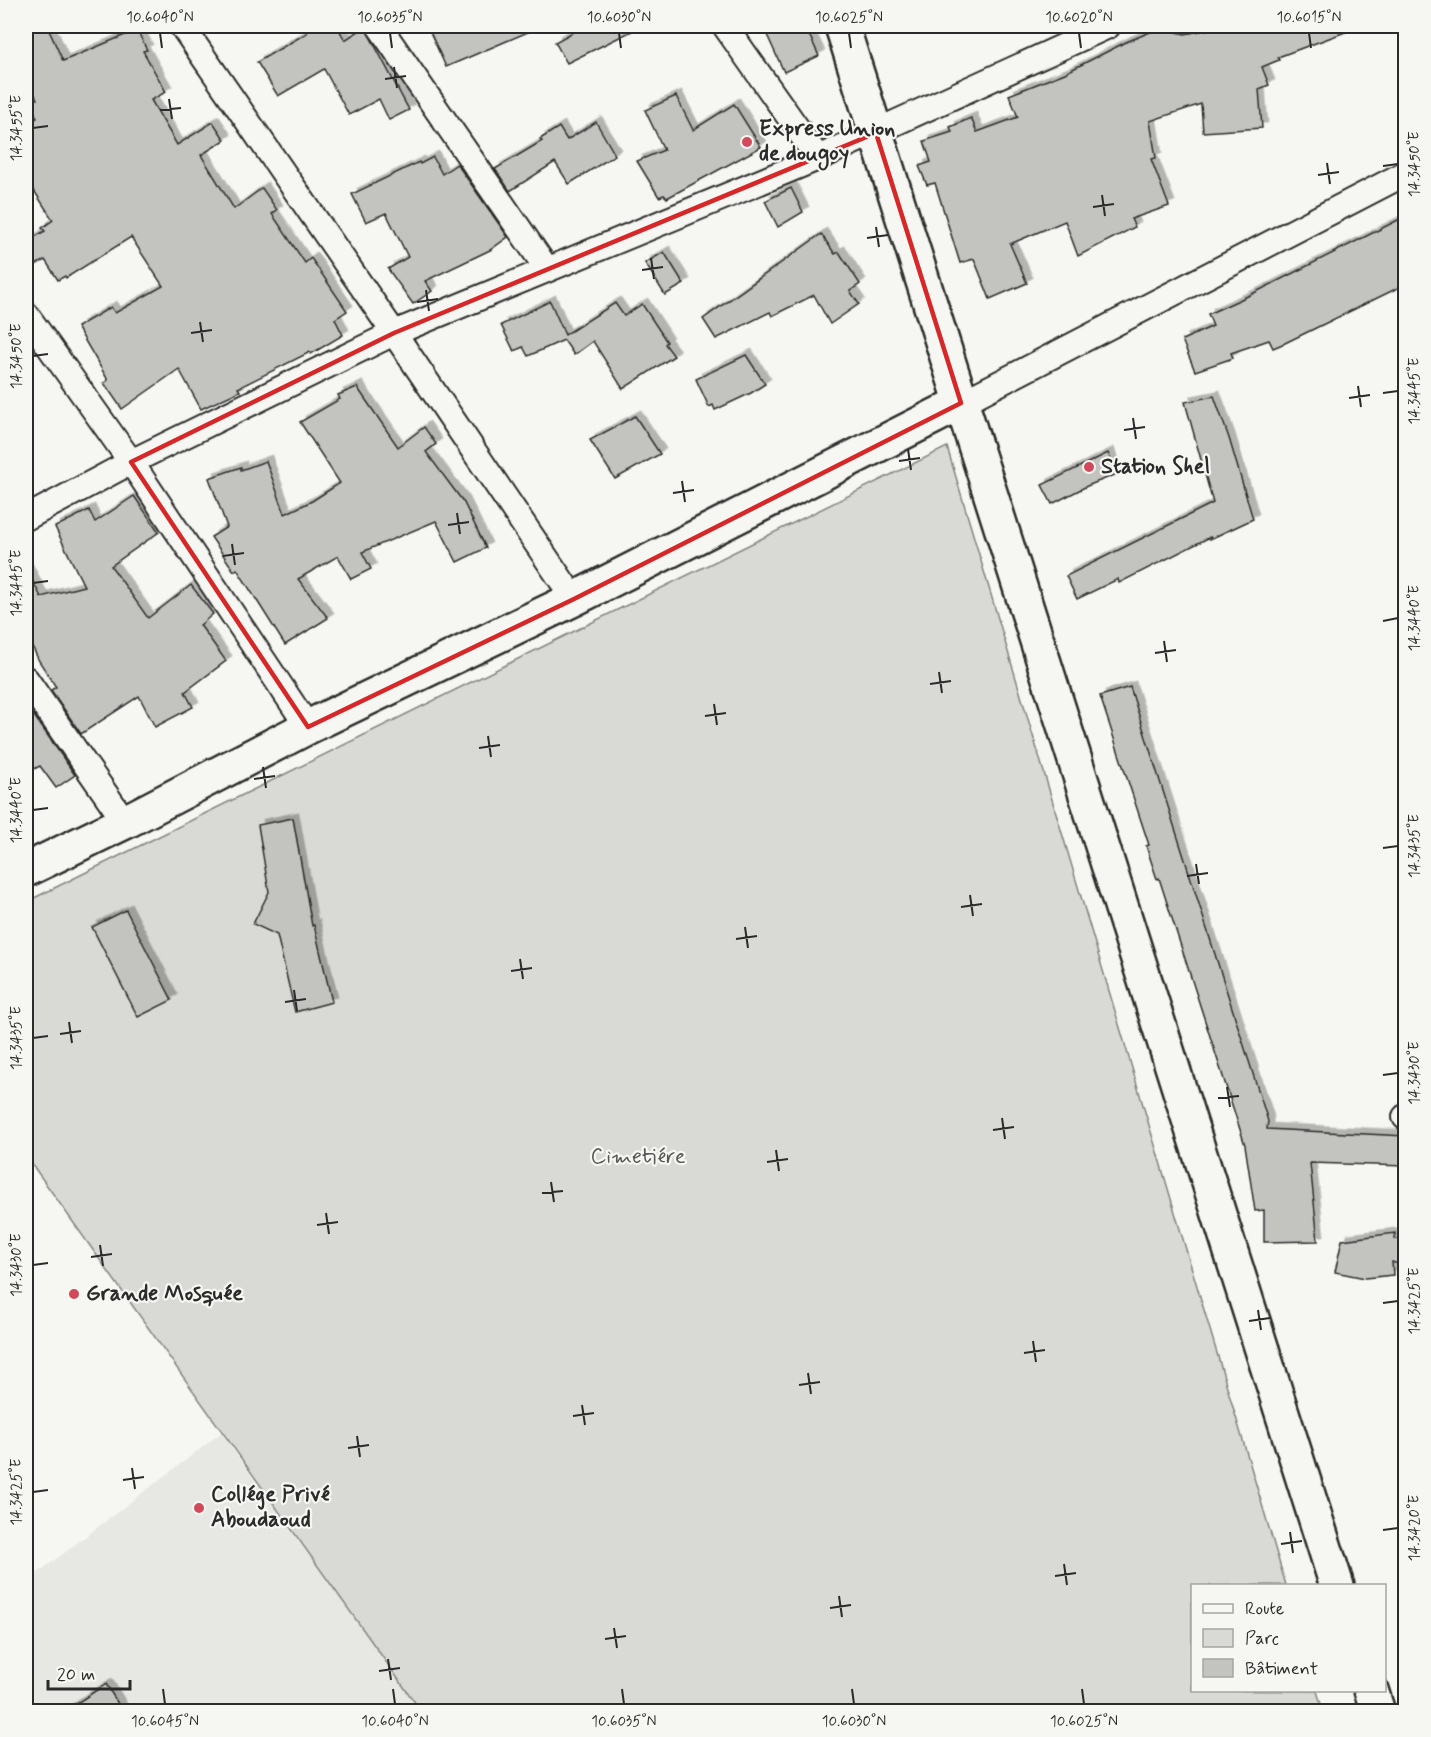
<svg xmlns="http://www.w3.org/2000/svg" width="1431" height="1737" font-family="Mynerve,sans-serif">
<defs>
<filter id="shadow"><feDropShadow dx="5.5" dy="-5.5" stdDeviation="0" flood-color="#0004"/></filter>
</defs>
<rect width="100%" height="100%" fill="#f6f6f2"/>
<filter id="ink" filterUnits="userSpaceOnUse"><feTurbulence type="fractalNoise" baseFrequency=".0167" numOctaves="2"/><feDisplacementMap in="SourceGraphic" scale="12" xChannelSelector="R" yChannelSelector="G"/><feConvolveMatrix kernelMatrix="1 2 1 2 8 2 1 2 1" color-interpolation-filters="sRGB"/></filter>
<g filter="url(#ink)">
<path fill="#e7e7e3" d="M221 1433 421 1711 26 1712V1582Z"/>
<path fill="#d9d9d5" stroke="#828280" stroke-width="1.5" d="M947 447 1286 1585 1192 1586V1690L1317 1691 1323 1711H421L26 1156V902Z"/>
<g fill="#c3c3c0" stroke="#2b2b2b" stroke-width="1.5" filter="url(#shadow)">
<path d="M26 26H47L63 61 137 30 147 50 143 51 166 92 151 100 177 145 213 122 225 140 201 155 234 209 262 188 277 210 272 214 305 263 311 258 347 311 335 319 343 335 311 354 310 352 238 388 240 391 201 409 179 369 122 409 104 383 108 380 77 327 111 307 115 313 163 286 131 237 66 278 65 276 58 280 45 260 26 270V242L45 231 42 228 53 220 26 178V124L37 118 30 102 37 99 26 74Z"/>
<path d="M303 26H337L345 40 365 27 409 110 389 120 379 99 349 115 324 69 278 96 257 62 307 33Z"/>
<path d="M446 26H542L446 67 430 32Z"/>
<path d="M584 26H642L567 63 555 42Z"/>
<path d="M763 26H805L819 56 784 72Z"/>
<path d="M1212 26H1355L1356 28 1278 57 1279 60 1262 67 1269 85 1259 89 1262 128 1203 132 1201 104 1150 121 1156 158 1151 159 1169 206 1131 219 1135 227 1078 256 1065 221 1010 244 1027 283 990 299 974 259 960 263 935 183 927 185 919 166 931 162 924 141 952 132 950 127 971 118 977 132 1018 117 1009 95 1065 73 1126 42 1160 28 1185 34 1210 29Z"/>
<path d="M676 96 693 130 734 104 761 147 667 198 664 195 659 197 637 161 664 150 645 110Z"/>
<path d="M596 122 615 155 569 184 555 162 510 191 495 169 542 141 540 139 559 127 567 140Z"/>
<path d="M433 157 442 174 457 164 508 237 490 250 425 281 432 291 413 304 388 269 408 257 386 213 366 222 352 194 419 162 420 164Z"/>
<path d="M791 188 803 212 778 227 765 201Z"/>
<path d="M1406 216V284L1285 343 1273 348 1269 340 1231 353 1233 358 1195 371 1182 340 1213 326 1208 314 1250 295Z"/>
<path d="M821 234 835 254 839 252 860 284 850 291 859 304 830 324 814 295 772 316 770 312 716 339 703 319Z"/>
<path d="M664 252 684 284 665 295 645 263Z"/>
<path d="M550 301 565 335 615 303 624 316 642 304 667 342 665 344 674 356 623 389 593 341 574 355 564 340 528 356 523 347 514 351 501 325Z"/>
<path d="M746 355 765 384 751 393 715 410 713 405 709 407 696 379Z"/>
<path d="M357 387 398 447 424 427 436 444 426 452 464 503 486 548 457 562 436 521 362 552 371 569 351 579 338 556 298 579 328 618 285 645 237 569 234 571 211 537 227 527 209 478 241 467V470L266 461 285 514 312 501 340 483 300 422 340 399 338 395Z"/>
<path d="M1214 396 1229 438 1253 519 1210 539V537L1119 583 1118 579 1077 599 1066 576 1213 503 1185 402Z"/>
<path d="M635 416 660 454 615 479 590 440Z"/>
<path d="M1108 453 1117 474 1087 486 1052 504 1042 485Z"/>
<path d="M134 496 159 532 111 566 148 618 191 585 213 614 200 625 226 661 185 692 193 707 155 727 139 696 81 734 51 690 56 687 39 661 26 633V568L41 597 84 586 55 527 89 510 95 522Z"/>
<path d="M1130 687 1268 1121 1267 1129 1406 1136V1166L1310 1163 1318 1241 1264 1242V1210L1255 1211 1245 1145 1159 878 1157 879 1146 846 1149 845 1100 696Z"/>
<path d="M28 707 75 775 56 788 40 766 26 773V710Z"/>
<path d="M293 818 312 926 314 925 332 1002 295 1012 277 935 253 924 269 892 258 825Z"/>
<path d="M126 910 172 1000 138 1017 92 927Z"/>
<path d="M1395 1233V1239H1406V1266L1392 1262 1393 1275 1365 1278 1335 1272 1342 1240Z"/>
<path d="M106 1684 123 1712H63Z"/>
</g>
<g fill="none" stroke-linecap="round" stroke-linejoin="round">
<defs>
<g id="street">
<path d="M182 26 394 333 574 599"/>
<path d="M379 26 547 269"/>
<path d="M725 26 818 158"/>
<path d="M26 314 131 462 308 727"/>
<path d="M961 403 1406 173"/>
<path d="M26 518 131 462 394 333 818 158 1108 26"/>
<path d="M26 679 125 822"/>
<path d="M1405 1117H1406"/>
</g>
<g id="secondary">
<path d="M842 26 1337 1586"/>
<path d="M26 870 125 822 308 727 574 599 961 403"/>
<path d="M1371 1690 1378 1712"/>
</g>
</defs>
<use href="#street" stroke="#2b2b2b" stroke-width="28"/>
<use href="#secondary" stroke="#2b2b2b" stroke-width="38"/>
<use href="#street" stroke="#f6f6f2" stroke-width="24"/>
<use href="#secondary" stroke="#f6f6f2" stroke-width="33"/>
</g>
</g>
<path fill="none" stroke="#d62828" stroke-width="4.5" stroke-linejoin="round" d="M876 133 961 403 574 599 308 727 131 462 394 333Z"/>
<path fill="none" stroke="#2b2b2b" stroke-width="2" d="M160 33 162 48M390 33 392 48M619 33 621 48M849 33 851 48M1079 33 1081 48M1309 33 1311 48M394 67 397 88M385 79 406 76M169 99 172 119M160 110 181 108M33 128 48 126M1327 163 1330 184M1383 166 1398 164M1318 175 1339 172M1102 195 1105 216M1093 207 1114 204M876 227 879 247M867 238 888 235M651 258 654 279M642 270 663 267M426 290 429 311M417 302 438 299M200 322 203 342M191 333 212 330M33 356 48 354M1358 386 1361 407M1383 393 1398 391M1349 398 1370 395M1133 418 1136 439M1124 430 1145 427M908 449 911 470M899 461 920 458M682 481 685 502M673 493 694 490M457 513 460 534M448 525 469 522M232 544 235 565M223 556 244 553M33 583 48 581M1383 621 1398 618M1164 641 1167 662M1155 653 1176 650M939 672 942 693M930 684 951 681M714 704 717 725M705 716 726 713M488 736 491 757M479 748 500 745M263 767 266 788M254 779 275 776M33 810 48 808M1383 848 1398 846M1196 864 1199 884M1187 876 1208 873M970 895 973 916M961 907 982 904M745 927 748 948M736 939 757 936M520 959 523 979M511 971 532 968M294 990 297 1011M285 1002 306 999M69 1022 72 1043M60 1034 81 1031M33 1038 48 1036M1383 1075 1398 1073M1227 1087 1230 1107M1218 1098 1239 1096M1002 1118 1005 1139M993 1130 1014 1127M776 1150 779 1171M767 1162 788 1159M551 1182 554 1202M542 1193 563 1191M326 1213 329 1234M317 1225 338 1222M100 1245 103 1266M91 1257 112 1254M33 1265 48 1263M1383 1303 1398 1301M1258 1310 1261 1330M1249 1321 1270 1318M1033 1341 1036 1362M1024 1353 1045 1350M808 1373 811 1394M799 1385 820 1382M582 1405 585 1425M573 1416 594 1413M357 1436 360 1457M348 1448 369 1445M132 1468 135 1489M123 1480 144 1477M33 1492 48 1490M1383 1530 1398 1528M1290 1532 1293 1553M1281 1544 1302 1541M1064 1564 1067 1585M1055 1576 1076 1573M839 1596 842 1617M830 1608 851 1605M614 1628 617 1648M605 1639 626 1636M388 1659 391 1680M379 1671 400 1668M163 1689 165 1704M393 1689 395 1704M622 1689 624 1704M852 1689 854 1704M1082 1689 1084 1704"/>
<g fill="#d1495b" stroke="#f6f6f2" stroke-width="2">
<circle cx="747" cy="142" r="6"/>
<circle cx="1089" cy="467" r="6"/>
<circle cx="74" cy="1294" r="6"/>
<circle cx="199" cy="1508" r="6"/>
</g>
<g text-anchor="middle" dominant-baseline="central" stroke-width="4.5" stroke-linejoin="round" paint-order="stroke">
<g font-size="22" font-weight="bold" fill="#2b2b2b" stroke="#f6f6f2" text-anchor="start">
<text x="759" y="129">Express Union<tspan x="759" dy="25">de dougoy</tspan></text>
<text x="1101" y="467">Station Shel</text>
<text x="86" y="1294">Grande Mosquée</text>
<text x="211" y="1495">Collége Privé<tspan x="211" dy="25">Aboudaoud</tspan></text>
</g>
<g font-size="22" fill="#565656" stroke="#f6f6f2">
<text x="638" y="1157">Cimetiére</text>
</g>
</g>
<rect width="1431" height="1737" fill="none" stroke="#f6f6f2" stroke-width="66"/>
<rect x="1191" y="1584" width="195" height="108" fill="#f6f6f2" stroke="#a5a5a2" stroke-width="1.5"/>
<rect x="1203" y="1604" width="30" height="9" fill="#f6f6f2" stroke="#a5a5a2" stroke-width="1.5"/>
<text x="1245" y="1614" font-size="18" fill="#2b2b2b">Route</text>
<rect x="1203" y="1629" width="30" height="18" fill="#d9d9d5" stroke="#a5a5a2" stroke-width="1.5"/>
<text x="1245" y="1644" font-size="18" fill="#2b2b2b">Parc</text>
<rect x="1203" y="1659" width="30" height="18" fill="#c3c3c0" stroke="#a5a5a2" stroke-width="1.5"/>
<text x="1245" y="1674" font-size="18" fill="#2b2b2b">Bâtiment</text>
<path d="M48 1680v9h82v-9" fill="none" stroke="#2b2b2b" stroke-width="3"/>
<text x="57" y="1680" font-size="18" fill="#2b2b2b" stroke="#f6f6f2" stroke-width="4.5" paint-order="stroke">20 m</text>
<rect x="33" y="33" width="1365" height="1671" fill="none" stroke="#2b2b2b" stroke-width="2"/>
<g font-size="15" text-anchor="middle" fill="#2b2b2b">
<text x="160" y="22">10.6040°N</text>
<text x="390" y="22">10.6035°N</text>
<text x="619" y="22">10.6030°N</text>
<text x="849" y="22">10.6025°N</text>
<text x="1079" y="22">10.6020°N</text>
<text x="1309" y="22">10.6015°N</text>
<text transform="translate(16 128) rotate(-90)" y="5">14.3455°E</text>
<text transform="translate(1414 164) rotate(-90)" y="5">14.3450°E</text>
<text transform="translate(16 356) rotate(-90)" y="5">14.3450°E</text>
<text transform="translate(1414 391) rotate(-90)" y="5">14.3445°E</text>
<text transform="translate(16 583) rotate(-90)" y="5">14.3445°E</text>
<text transform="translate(1414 618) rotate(-90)" y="5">14.3440°E</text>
<text transform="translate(16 810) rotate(-90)" y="5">14.3440°E</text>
<text transform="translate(1414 846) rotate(-90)" y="5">14.3435°E</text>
<text transform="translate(16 1038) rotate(-90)" y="5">14.3435°E</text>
<text transform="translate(1414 1073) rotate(-90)" y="5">14.3430°E</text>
<text transform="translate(16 1265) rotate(-90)" y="5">14.3430°E</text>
<text transform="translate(1414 1301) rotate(-90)" y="5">14.3425°E</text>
<text transform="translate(16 1492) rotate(-90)" y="5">14.3425°E</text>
<text transform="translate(1414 1528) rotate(-90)" y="5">14.3420°E</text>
<text x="165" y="1726">10.6045°N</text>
<text x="395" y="1726">10.6040°N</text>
<text x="624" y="1726">10.6035°N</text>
<text x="854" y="1726">10.6030°N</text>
<text x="1084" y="1726">10.6025°N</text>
</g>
</svg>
